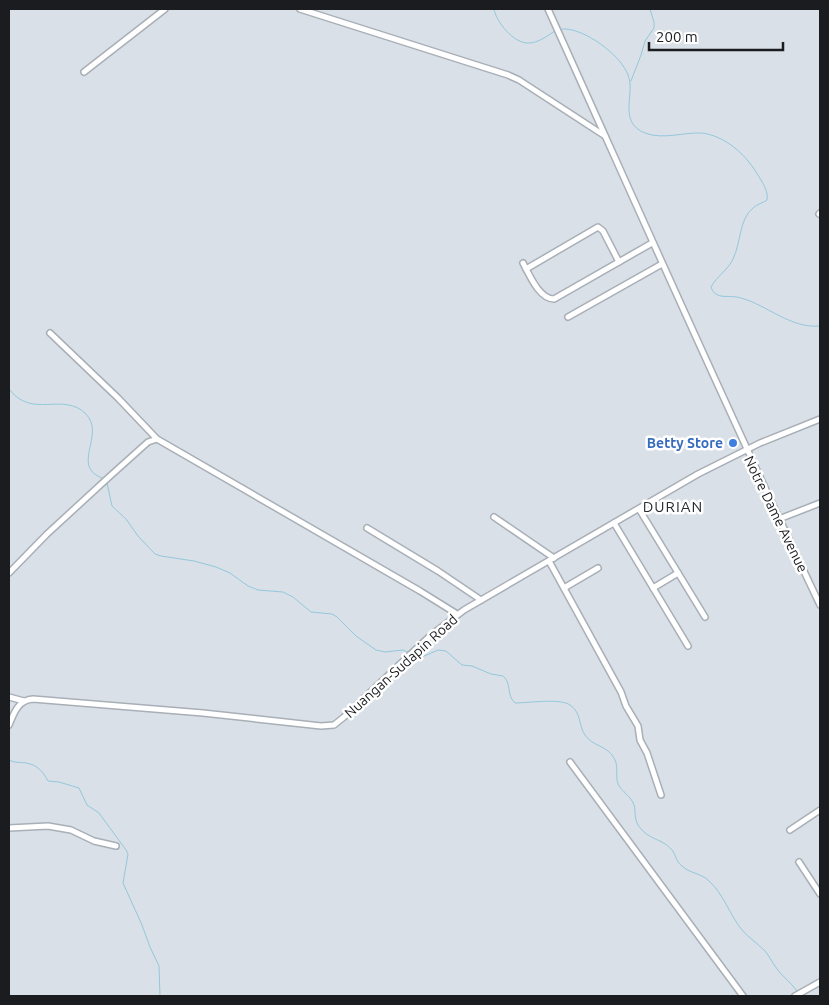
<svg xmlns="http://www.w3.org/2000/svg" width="829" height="1005" font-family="Ubuntu,sans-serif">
<rect width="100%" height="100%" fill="#dae0e7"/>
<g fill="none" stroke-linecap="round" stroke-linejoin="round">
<g stroke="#93c8dc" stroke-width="1">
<path d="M494 9C496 22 514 44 529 43 538 43 547 36 555 31"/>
<path d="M562 29C583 27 621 55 628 75 636 93 617 122 645 133 663 140 684 132 702 133 725 136 745 154 756 172 761 180 769 191 767 200 763 203 757 204 753 208 739 219 741 243 733 259 728 270 717 276 711 287 716 301 728 294 741 298 767 305 791 329 820 326"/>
<path d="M631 81 641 55 645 41 654 28V22L650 9"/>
<path d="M9 389C32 420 63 391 86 414 106 435 70 466 102 478"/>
<path d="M107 483 112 506 126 519 138 536 155 554 161 556 194 561 216 567 230 573 248 586 258 590 283 592 293 597 311 612 332 614 337 617 356 636 376 650 385 652 403 650 408 652"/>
<path d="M413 656 422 657 438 650 446 651 462 665 472 666 491 674 503 676C512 683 506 695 515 703 528 703 560 698 570 705 582 713 578 725 585 735 592 746 608 746 614 758 619 766 615 775 618 784 622 792 631 796 634 805 636 811 634 816 637 823 647 841 661 837 672 850 676 855 676 862 682 866 689 873 700 873 708 880 724 894 729 914 742 930 749 938 757 943 764 950 769 955 771 961 775 966 781 976 791 982 797 991"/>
<path d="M9 760C15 763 19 762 26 763 38 765 43 772 48 781L59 782 79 788 87 805 99 813 126 850 128 854 123 883 142 925 150 947 159 966 160 996"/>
</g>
<defs>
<g id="minor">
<path d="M300 9 508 75 519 80 605 136"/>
<path d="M548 9C638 208 726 408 820 605"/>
<path d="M84 72 165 9"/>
<path d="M819 214 820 213"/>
<path d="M523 263C529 274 539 299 554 299L652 243"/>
<path d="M526 269 598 227 603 231 619 262"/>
<path d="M568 317 662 264"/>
<path d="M50 333 118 398 157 439 420 591 457 614"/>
<path d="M639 509 705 617"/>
<path d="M494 517 554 558"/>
<path d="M779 519 820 503"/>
<path d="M614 523 688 646"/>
<path d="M367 528 438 571 481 600"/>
<path d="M549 561 621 692 626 706 638 726 640 740 647 753 661 795"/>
<path d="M9 573 47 534 109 477 148 442 157 439"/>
<path d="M564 588 598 568"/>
<path d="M653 588 678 573"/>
<path d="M9 697 24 701"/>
<path d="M9 725C14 713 18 700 33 699L203 713 321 726 334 725 344 717 430 636 464 610 698 474 760 443 820 419"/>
<path d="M570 762 743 996"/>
<path d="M9 828 48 826 71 830 94 841 116 846"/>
<path d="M790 830 820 810"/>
<path d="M799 862 820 894"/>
<path d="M795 996 820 982"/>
</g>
</defs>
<use href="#minor" stroke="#a9afb7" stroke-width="8"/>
<use href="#minor" stroke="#fff" stroke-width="5"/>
</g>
<circle fill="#3f7fe0" stroke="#fff" stroke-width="2" cx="733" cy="443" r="5"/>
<g text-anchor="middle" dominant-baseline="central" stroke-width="5" stroke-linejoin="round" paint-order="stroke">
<g font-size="14" font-weight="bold" fill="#366cbe" stroke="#fff" text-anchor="end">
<text x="723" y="443">Betty Store</text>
</g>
<g font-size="14" fill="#1a1c1f" stroke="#fff">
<text transform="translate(776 514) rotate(64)">Notre Dame Avenue</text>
<text transform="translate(401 666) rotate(-42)">Nuangan-Sudapin Road</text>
</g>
<g font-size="15" letter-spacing="1" fill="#262b30" stroke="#fff">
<text x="673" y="506">DURIAN</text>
</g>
</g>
<rect width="829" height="1005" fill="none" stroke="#1a1c1f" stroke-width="20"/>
<path d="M649 42v8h134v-8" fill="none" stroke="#1a1c1f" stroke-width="2.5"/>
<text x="656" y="42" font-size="15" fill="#1a1c1f" stroke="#ffffff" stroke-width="4" paint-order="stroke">200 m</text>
</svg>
